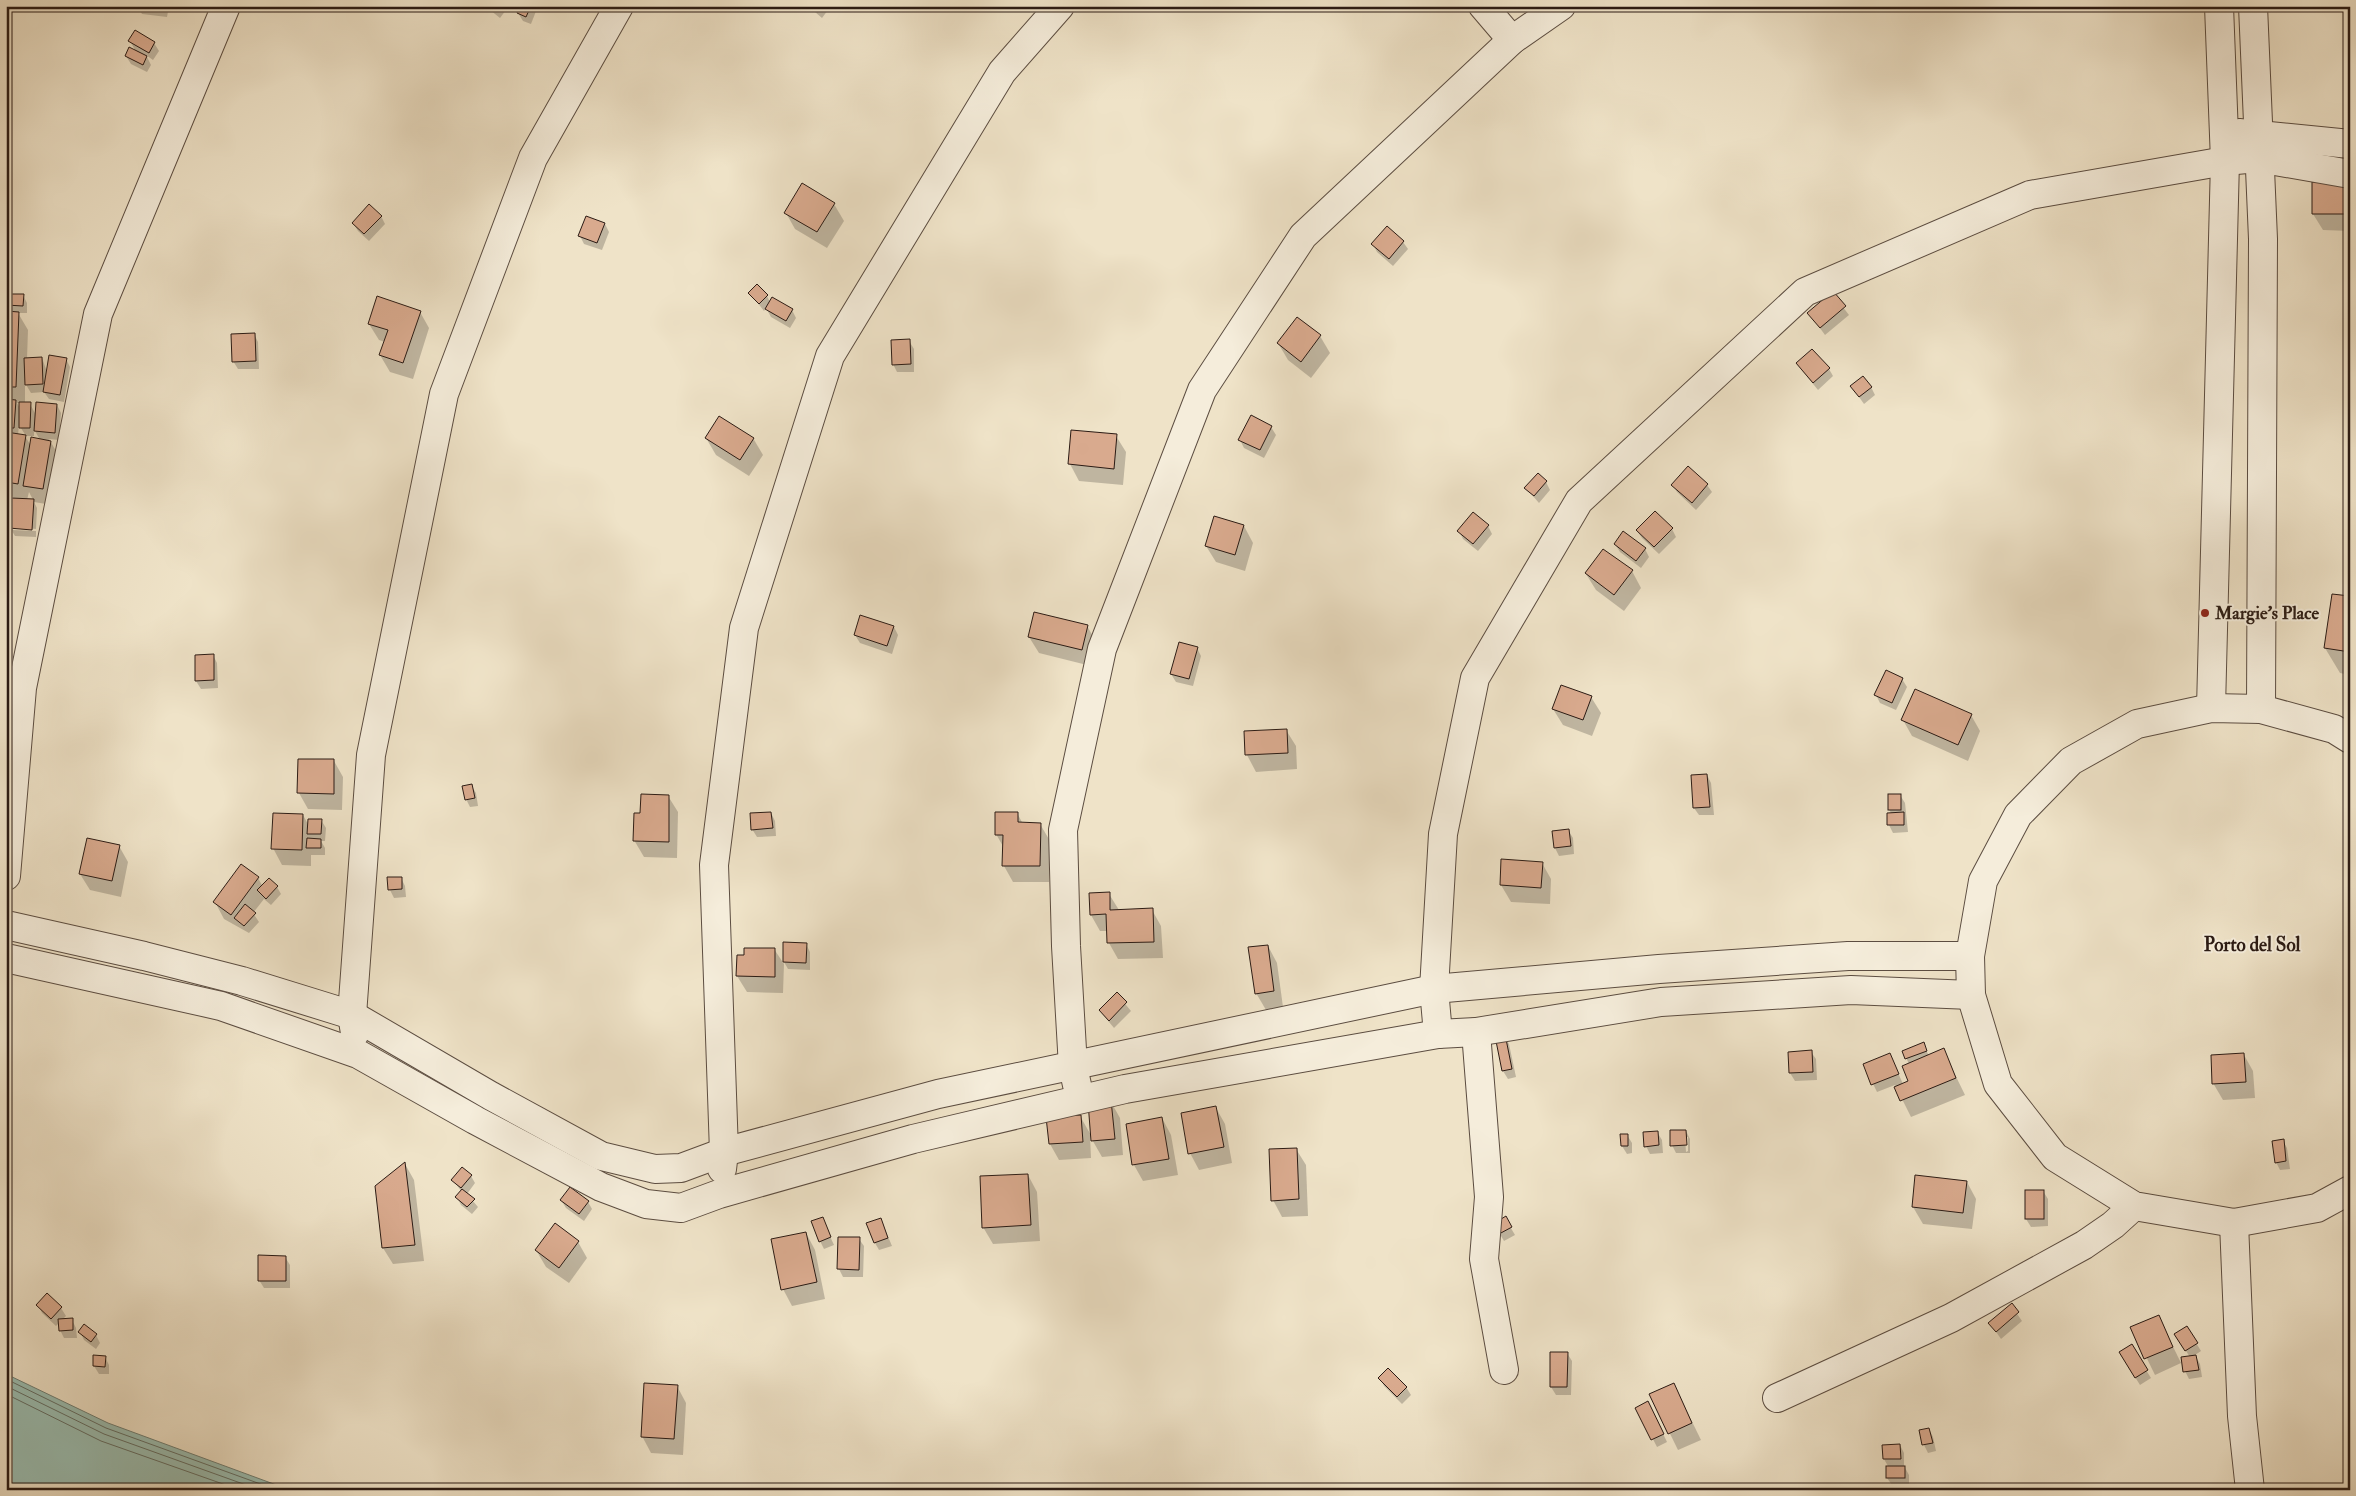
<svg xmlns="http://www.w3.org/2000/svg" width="2356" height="1496" font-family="'IM FELL Double Pica',serif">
<rect width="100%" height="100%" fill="#efe3c8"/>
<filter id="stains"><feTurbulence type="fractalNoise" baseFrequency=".004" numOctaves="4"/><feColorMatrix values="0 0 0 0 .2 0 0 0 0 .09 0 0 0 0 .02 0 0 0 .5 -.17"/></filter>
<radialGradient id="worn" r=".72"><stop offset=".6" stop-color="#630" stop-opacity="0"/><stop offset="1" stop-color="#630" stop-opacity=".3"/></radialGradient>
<path fill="#9abeb2" stroke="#6e7d73" d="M6 1374 108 1423 290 1490H6Z"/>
<g fill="#0003" fill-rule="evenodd">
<path d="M137 6H169L167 17 142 14Z"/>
<path d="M485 6H509L500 18Z"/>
<path d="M521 6H538L531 24 523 21 518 13Z"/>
<path d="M808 6H831L822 18Z"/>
<path d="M130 41 154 43 159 51 153 60 146 55 151 65 147 72 131 64 126 56 136 52Z"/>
<path d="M2350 184V231L2323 230 2313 214Z"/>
<path d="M834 204 844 221 827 248 795 229 786 213Z"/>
<path d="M381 216 385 224 369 241 358 231 353 223Z"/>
<path d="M587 218 605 224 609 232 602 250 584 244 580 236Z"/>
<path d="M1403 242 1408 249 1393 266 1377 252 1373 244Z"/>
<path d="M750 293 767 296 770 302 792 310 796 318 790 328 771 317 766 308 764 311Z"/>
<path d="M1832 293 1849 315 1825 335 1809 313Z"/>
<path d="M6 295H23L27 303V313H18L28 330 27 359 42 358 47 372 66 359 70 367 64 402 49 399 44 392 31 393 25 383V403L30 404 36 415 57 405 61 413 59 440 49 439 60 458 52 505 34 502 37 508 36 529 13 527V530L36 531V537L15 536 9 526V537L6 536V504L11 513 14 499 6 485ZM17 403H21V410ZM19 425 26 436 18 435ZM34 429 40 440 31 446 25 436H34ZM29 492 33 500H27Z"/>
<path d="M420 312 429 328 413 379 390 372 380 355 385 342 379 340 369 324Z"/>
<path d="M1297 319 1320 336 1330 353 1311 378 1288 360 1278 343Z"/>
<path d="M254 334 258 342 259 369H238L233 361Z"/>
<path d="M909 341 914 349V372H897L893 364Z"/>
<path d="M1797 364 1829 369 1833 376 1818 390Z"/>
<path d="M1852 387H1871L1875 395 1864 404Z"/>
<path d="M1271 427 1276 435 1264 458 1244 448 1240 440Z"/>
<path d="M1072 432 1116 436 1126 452 1123 485 1079 481 1070 464Z"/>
<path d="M706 438H753L763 455 749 476 716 455Z"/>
<path d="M1546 482 1550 490 1539 503 1526 488Z"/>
<path d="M1673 485H1707L1712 492 1696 510 1677 492Z"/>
<path d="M1214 518 1244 526 1253 543 1245 571 1216 562 1206 546Z"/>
<path d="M1488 526 1492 534 1478 551 1463 539 1459 531Z"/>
<path d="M1672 529 1676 537 1659 554 1642 538 1637 531Z"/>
<path d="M1615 544 1645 549 1649 557 1641 568 1620 552Z"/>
<path d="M1632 571 1641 588 1624 611 1596 590 1586 574Z"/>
<path d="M6 577 12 585 6 603Z"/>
<path d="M2350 598V675L2340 673 2325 648Z"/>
<path d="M1087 626 1097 643 1091 666 1039 653 1029 637Z"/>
<path d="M894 627 898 635 892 654 860 643 855 635Z"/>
<path d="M1197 648 1201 656 1193 686 1176 682 1171 674Z"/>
<path d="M213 655 217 663 218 688 201 689 196 681Z"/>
<path d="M1902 679 1907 687 1896 710 1880 703 1876 695Z"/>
<path d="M1591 697 1601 713 1592 736 1563 725 1553 709Z"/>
<path d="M1971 715 1980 731 1968 761 1912 736 1903 720Z"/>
<path d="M1286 730 1296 746 1297 769 1256 772 1247 755 1245 732Z"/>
<path d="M334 761 343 777 342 810 308 809 299 793Z"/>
<path d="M1707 775 1711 783 1714 815H1699L1694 808Z"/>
<path d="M471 785 476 793 478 806 470 807 466 799Z"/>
<path d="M1900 795 1905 803 1908 832 1893 833 1889 825 1888 814H1892L1889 810Z"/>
<path d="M668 796 678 812 677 858 644 857 634 840 641 814Z"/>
<path d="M771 813 775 821 776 836 757 837 752 829Z"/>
<path d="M1017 813 1023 824H1040L1050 841 1049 882H1013L1004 866V848L996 834Z"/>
<path d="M303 815 309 826 321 820 326 828 325 841H321L325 848V855H311V866L282 865 273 848Z"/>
<path d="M1568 830 1573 838 1574 854 1559 856 1555 848Z"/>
<path d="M119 846 128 862 121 897 90 890 80 874Z"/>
<path d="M1502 861 1542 863 1551 879 1550 904 1511 902 1501 885Z"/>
<path d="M258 878 263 887H277L281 894 271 905 264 899 253 913 259 922 249 933 224 919 215 902Z"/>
<path d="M401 878 405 886 406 897 394 898 390 890Z"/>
<path d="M1109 894 1119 910H1152L1161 926 1163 958 1118 959 1109 943 1108 931H1100L1091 915Z"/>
<path d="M806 944 810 952V970L788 969 784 962Z"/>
<path d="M1268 946 1277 963 1283 1007 1266 1010 1256 993Z"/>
<path d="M774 949 784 964 783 993 747 992 737 976Z"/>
<path d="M1117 994 1131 1011 1114 1028 1100 1011Z"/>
<path d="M1504 1036 1509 1044 1516 1077 1508 1079 1503 1071 1496 1037Z"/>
<path d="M1923 1044 1929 1056 1943 1050 1965 1095 1911 1117 1895 1085 1877 1092 1864 1065 1890 1055 1903 1084 1910 1081 1909 1064 1903 1051Z"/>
<path d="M1811 1052 1816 1059 1817 1080 1795 1081 1790 1073 1789 1053Z"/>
<path d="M2244 1055 2253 1071 2255 1098 2223 1100 2213 1083Z"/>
<path d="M1111 1102 1120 1118 1123 1155 1102 1157 1090 1136 1091 1158 1059 1160 1050 1144 1080 1116 1092 1137Z"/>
<path d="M1216 1108 1225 1124 1232 1163 1199 1170 1190 1153Z"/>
<path d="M1162 1118 1171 1135 1178 1175 1143 1181 1134 1165Z"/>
<path d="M1686 1131 1690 1139V1153H1676L1672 1145ZM1685 1137H1688V1151L1686 1152Z"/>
<path d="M1657 1132 1662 1140 1663 1153 1650 1154 1646 1146Z"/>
<path d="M1627 1135 1632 1143V1153L1627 1154 1622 1146Z"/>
<path d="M2283 1141 2287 1148 2290 1169 2280 1170 2276 1162Z"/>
<path d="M1296 1149 1306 1165 1308 1216 1282 1217 1273 1200Z"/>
<path d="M405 1164 414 1180 424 1261 393 1264 383 1248 376 1186Z"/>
<path d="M1028 1175 1037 1192 1040 1241 993 1244 983 1227Z"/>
<path d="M471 1176 475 1183 467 1194 478 1207 472 1214 461 1205 457 1197 462 1192 453 1180Z"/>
<path d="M1917 1176 1967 1182 1976 1199 1972 1229 1923 1224 1913 1207Z"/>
<path d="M2043 1191 2048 1199V1226L2031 1227 2026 1219Z"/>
<path d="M561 1200 588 1202 592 1209 584 1221 566 1208Z"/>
<path d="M1505 1218 1515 1235 1504 1241 1494 1224Z"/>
<path d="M822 1219 834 1245 824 1249 820 1241Z"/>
<path d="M881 1220 892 1246 879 1250 875 1243Z"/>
<path d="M806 1233 815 1250 825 1299 792 1306 783 1289Z"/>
<path d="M859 1239 864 1246 863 1277H843L839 1269Z"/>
<path d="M578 1242 587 1258 569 1283 546 1267 536 1250Z"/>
<path d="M285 1257 290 1265V1288H264L259 1280Z"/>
<path d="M47 1295 61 1308 66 1316 62 1320H72L76 1328 77 1338H64L60 1330 59 1323 56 1326 42 1313 38 1305Z"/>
<path d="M2011 1305 2022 1321 2001 1339 1990 1323Z"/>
<path d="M2158 1316 2181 1363 2155 1375 2132 1328Z"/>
<path d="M2187 1328 2201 1351 2195 1355 2200 1364 2202 1377 2189 1379 2185 1371 2190 1357 2180 1342Z"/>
<path d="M80 1332 96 1335 100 1343 96 1349 84 1340Z"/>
<path d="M2131 1346 2151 1378 2140 1385 2120 1353Z"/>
<path d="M1567 1353 1572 1361 1571 1395H1556L1551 1387Z"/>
<path d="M94 1357H105L109 1365V1374H99L94 1366Z"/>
<path d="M1380 1378 1406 1387 1411 1395 1402 1404 1384 1386Z"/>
<path d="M1674 1385 1701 1440 1678 1450 1651 1395Z"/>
<path d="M677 1386 686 1403 683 1455 651 1453 642 1436Z"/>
<path d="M1637 1408 1652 1411 1667 1442 1657 1447Z"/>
<path d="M1929 1429 1933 1437 1936 1451 1928 1453 1924 1445 1921 1431Z"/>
<path d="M1900 1445 1904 1453V1466L1909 1475V1485H1892L1887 1478 1889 1468 1884 1459 1883 1446Z"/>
</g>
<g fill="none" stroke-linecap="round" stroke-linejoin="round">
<g stroke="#626c63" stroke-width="1">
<path d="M6 1379 106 1428 277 1490"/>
<path d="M6 1386 104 1434 260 1490"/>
<path d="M6 1394 101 1441 240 1490"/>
</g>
</g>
<g fill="#d9aa8e" stroke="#2b1b14">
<path d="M136 6H164L163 10Z"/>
<path d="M519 6H531L526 17 517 13Z"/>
<path d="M810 6H821L818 12Z"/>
<path d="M135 30 155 42 149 53 128 41Z"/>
<path d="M129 47 147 56 143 65 125 56Z"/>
<path d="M2312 182 2350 183V214H2312Z"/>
<path d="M802 183 835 203 817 232 784 213Z"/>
<path d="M369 204 382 216 364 234 352 223Z"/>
<path d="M586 216 605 223 597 243 578 236Z"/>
<path d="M1387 226 1404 241 1389 259 1371 244Z"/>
<path d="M757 284 768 295 759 304 748 293Z"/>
<path d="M1833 291 1846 306 1820 328 1807 313Z"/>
<path d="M6 294H24L23 306 6 305Z"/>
<path d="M377 296 421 311 403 363 379 355 388 330 368 324Z"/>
<path d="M772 297 793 309 786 321 765 309Z"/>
<path d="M6 311 19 312 16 387H6Z"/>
<path d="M1297 317 1321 335 1301 362 1277 343Z"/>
<path d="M255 333 256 361 232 362 231 334Z"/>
<path d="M910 339 911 364 892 365 891 340Z"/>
<path d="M1812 349 1830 368 1813 383 1796 363Z"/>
<path d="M49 355 67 358 60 395 43 392Z"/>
<path d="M42 357 43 384 25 385 24 358Z"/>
<path d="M1863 376 1872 387 1859 397 1850 386Z"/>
<path d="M6 399 16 400 14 428H6Z"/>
<path d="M19 402H31L30 428H19Z"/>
<path d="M36 402 57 404 55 433 34 431Z"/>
<path d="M1251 415 1272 426 1260 450 1238 440Z"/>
<path d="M719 416 754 438 740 460 705 438Z"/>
<path d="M1071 430 1117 434 1114 469 1068 464Z"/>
<path d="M6 432 26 435 18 484 6 482Z"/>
<path d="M31 437 51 441 43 489 23 486Z"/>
<path d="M1688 466 1708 484 1692 503 1671 485Z"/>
<path d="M1538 473 1547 481 1534 496 1524 488Z"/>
<path d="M11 498 34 499 32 530 9 528Z"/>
<path d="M1655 511 1673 528 1654 547 1636 530Z"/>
<path d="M1473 512 1489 525 1473 544 1457 531Z"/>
<path d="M1214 516 1244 525 1235 555 1205 546Z"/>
<path d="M1623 531 1646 548 1636 561 1614 544Z"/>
<path d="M1603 549 1633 570 1614 595 1585 573Z"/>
<path d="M2332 594 2350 596V652L2324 648Z"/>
<path d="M1034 612 1088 625 1082 650 1028 637Z"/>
<path d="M860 615 894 626 887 646 854 635Z"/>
<path d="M1179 642 1198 647 1189 679 1170 674Z"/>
<path d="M214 654V680L195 681V655Z"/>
<path d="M1886 670 1903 678 1892 703 1874 695Z"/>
<path d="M1561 685 1592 696 1583 720 1552 709Z"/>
<path d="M1915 689 1972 714 1958 745 1901 720Z"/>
<path d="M1287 729 1288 753 1245 755 1244 731Z"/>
<path d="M298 759H334V794L297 793Z"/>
<path d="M1707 774 1710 807 1693 808 1691 775Z"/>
<path d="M472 784 475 798 465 800 462 786Z"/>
<path d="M641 794 669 795V842L633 841 634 813H640Z"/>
<rect x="1888" y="794" width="13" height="16"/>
<path d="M771 812 773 828 751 830 750 813Z"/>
<path d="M995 812H1018V822L1041 823 1040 866H1002L1003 835H995Z"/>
<path d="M1904 812V825H1887V813Z"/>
<path d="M273 813 303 814 302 850 271 849Z"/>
<path d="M308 819H322L321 834H307Z"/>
<path d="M1569 829 1571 846 1554 848 1552 831Z"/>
<path d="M87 838 120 845 112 881 79 874Z"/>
<path d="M307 838 321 839V848H306Z"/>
<path d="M1501 859 1543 862 1541 888 1500 885Z"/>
<path d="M241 864 259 877 231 915 213 902Z"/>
<path d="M387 877H402V889L388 890Z"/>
<path d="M269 878 278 886 266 899 257 890Z"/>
<path d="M1110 892V910L1153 908 1154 942 1107 943 1106 914 1090 915 1089 893Z"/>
<path d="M245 904 256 913 244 926 234 918Z"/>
<path d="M783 942 807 943 806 963 783 962Z"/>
<path d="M1268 945 1274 991 1255 994 1248 947Z"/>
<path d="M744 948H775V977L736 976 737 955H744Z"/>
<path d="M1117 992 1127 1002 1109 1021 1099 1010Z"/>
<path d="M1505 1034 1512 1069 1502 1071 1495 1036Z"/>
<path d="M1924 1042 1927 1051 1905 1059 1902 1051Z"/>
<path d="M1944 1048 1956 1078 1900 1101 1894 1087 1908 1081 1902 1066Z"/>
<path d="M1812 1050 1813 1072 1789 1073 1788 1052Z"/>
<path d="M1890 1053 1899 1074 1871 1085 1863 1064Z"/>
<path d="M2244 1053 2246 1082 2212 1084 2211 1055Z"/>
<path d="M1111 1100 1115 1139 1091 1141 1088 1102Z"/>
<path d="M1216 1106 1224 1147 1188 1154 1181 1113Z"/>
<path d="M1081 1115 1083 1142 1049 1144 1046 1117Z"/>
<path d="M1162 1117 1169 1159 1132 1165 1126 1124Z"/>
<path d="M1670 1130H1686L1687 1145 1670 1146Z"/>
<path d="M1658 1131 1659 1145 1644 1147 1643 1132Z"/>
<path d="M1620 1134H1628V1146H1621Z"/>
<path d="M2284 1139 2286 1161 2275 1163 2272 1141Z"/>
<path d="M1297 1148 1299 1199 1271 1201 1269 1149Z"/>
<path d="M405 1162 415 1245 382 1248 375 1186Z"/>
<path d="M462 1167 472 1175 461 1188 451 1180Z"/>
<path d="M1028 1174 1031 1225 982 1228 980 1176Z"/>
<path d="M1915 1175 1967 1181 1963 1213 1912 1207Z"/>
<path d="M570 1187 589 1201 579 1214 560 1200Z"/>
<path d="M462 1189 475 1199 467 1207 455 1197Z"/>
<rect x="2025" y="1190" width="19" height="29"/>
<path d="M1506 1216 1512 1227 1499 1234 1493 1224Z"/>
<path d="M823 1217 831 1237 819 1242 811 1221Z"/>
<path d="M881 1218 888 1238 874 1243 866 1223Z"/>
<path d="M555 1223 579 1241 559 1268 535 1250Z"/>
<path d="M806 1232 817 1282 781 1290 771 1239Z"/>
<path d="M838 1237H860L859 1270 837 1269Z"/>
<path d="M258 1255 286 1256V1281H258Z"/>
<path d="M47 1293 62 1307 51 1319 36 1305Z"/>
<path d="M2012 1303 2019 1312 1996 1332 1988 1323Z"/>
<path d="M2159 1315 2173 1347 2144 1359 2130 1327Z"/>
<path d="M73 1318V1330L59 1331 58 1319Z"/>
<path d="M84 1324 97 1334 91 1342 78 1332Z"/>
<path d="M2187 1326 2198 1343 2185 1351 2174 1334Z"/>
<path d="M2132 1344 2148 1370 2135 1378 2119 1352Z"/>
<path d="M1550 1352H1568L1567 1387H1550Z"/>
<path d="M93 1355 106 1356 105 1367 93 1366Z"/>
<path d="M2196 1355 2199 1370 2183 1372 2181 1357Z"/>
<path d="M1388 1368 1407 1387 1397 1397 1378 1378Z"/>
<path d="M644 1383 678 1385 674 1439 641 1437Z"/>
<path d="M1674 1383 1692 1423 1668 1434 1649 1394Z"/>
<path d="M1648 1401 1664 1434 1651 1440 1635 1408Z"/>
<path d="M1929 1428 1933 1443 1922 1445 1919 1430Z"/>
<path d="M1900 1444 1901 1459H1883L1882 1445Z"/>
<rect x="1886" y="1466" width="19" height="12"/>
</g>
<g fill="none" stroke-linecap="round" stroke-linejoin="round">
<defs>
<g id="minor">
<path d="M1483 6 1512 40"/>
<path d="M2253 6 2263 239 2261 709"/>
<path d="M2239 133 2350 144"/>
<path d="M2211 708 2225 161 2219 6"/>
<path d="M2350 739 2334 729 2261 709 2211 708 2137 724 2071 761 2018 815 1983 881 1970 956 1971 995 1998 1084 2055 1157 2134 1206 2234 1223 2317 1208 2350 1190"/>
<path d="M6 876 22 688 98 314 226 6"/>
<path d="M6 925 144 956 242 981 352 1015 491 1096 601 1156 655 1169 681 1168 724 1152 938 1094 1434 989 1659 969 1848 956H1970"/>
<path d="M6 958 221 1006 358 1054 475 1120 601 1187 646 1204 681 1208 719 1194 913 1139 1125 1089 1438 1034 1476 1032 1661 1002 1851 990 1971 995"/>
<path d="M1476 1032 1489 1197 1484 1259 1504 1370"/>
<path d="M355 1033 352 1015 371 755 444 394 533 158 619 6"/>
<path d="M1438 1034 1434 989 1443 834 1475 678 1579 501 1805 292 2030 195 2225 161 2258 158 2350 174"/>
<path d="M1077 1085 1073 1067 1066 946 1063 830 1102 649 1202 390 1303 236 1512 40 1561 6"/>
<path d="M722 1169 724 1152 714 865 744 628 830 356 1002 72 1060 6"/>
<path d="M2234 1223 2242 1416 2250 1490"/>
<path d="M1777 1398 1951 1318 2084 1245 2113 1225 2134 1206"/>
</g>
</defs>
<use href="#minor" stroke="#5c4d41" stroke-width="30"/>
<use href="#minor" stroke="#f5eddb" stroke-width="28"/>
</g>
<circle fill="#8f2418" stroke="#f5eddb" stroke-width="2" cx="2205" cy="613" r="5"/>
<g text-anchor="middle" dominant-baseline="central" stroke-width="4" stroke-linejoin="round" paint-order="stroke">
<g font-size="18" font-weight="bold" fill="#2b1b14" stroke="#f5eddb" text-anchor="start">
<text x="2215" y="613">Margie's Place</text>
</g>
<g font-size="19" font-weight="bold" fill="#2b1b14" stroke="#f5eddb">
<text x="2252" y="945">Porto del Sol</text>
</g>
</g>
<rect width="2356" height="1496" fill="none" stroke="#efe3c8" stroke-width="25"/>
<rect x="8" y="8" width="2341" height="1481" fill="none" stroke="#2b1b14" stroke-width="2.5"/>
<rect x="12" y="12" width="2331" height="1471" fill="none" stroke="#2b1b14"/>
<rect width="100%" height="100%" filter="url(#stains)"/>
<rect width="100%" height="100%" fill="url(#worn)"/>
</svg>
